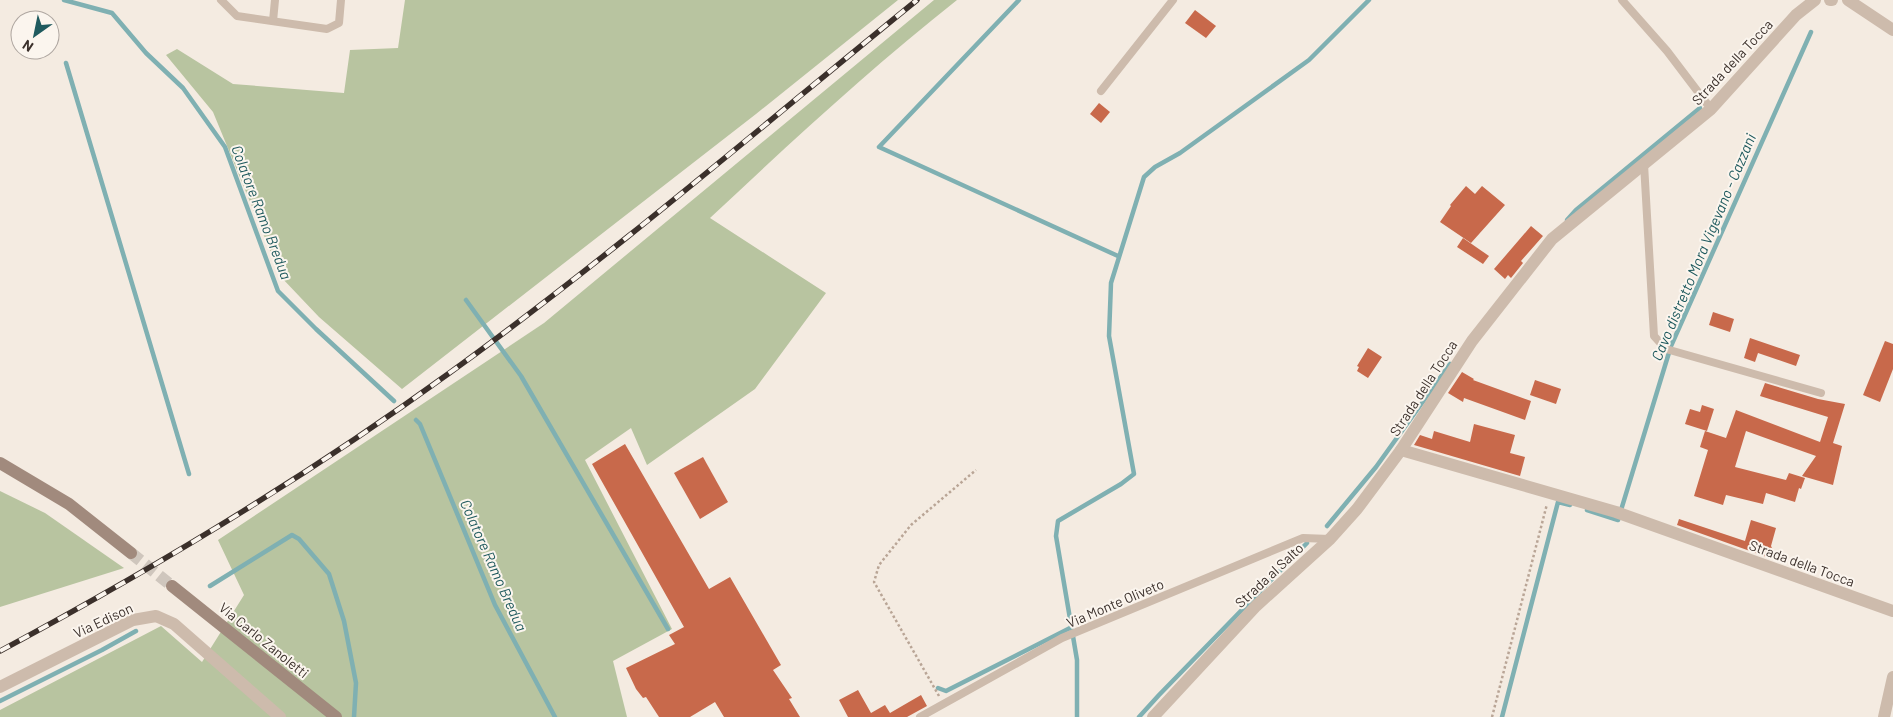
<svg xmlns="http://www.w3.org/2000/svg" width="1893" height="717" font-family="Barlow,sans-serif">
<rect width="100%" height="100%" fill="#f4ebe1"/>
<g fill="#b8c4a0">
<path d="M405 0H898L756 114 402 389 319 317 281 277 213 112 166 55 177 49 233 84 344 93 350 50 398 48Z"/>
<path d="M934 0H957C871 68 790 143 710 218L826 293 755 389 647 465 631 428 585 460 672 629 613 661 627 717H0V710L161 626 202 662 244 595 218 540 544 323Z"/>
<path d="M0 491 45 513 124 568 0 607Z"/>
</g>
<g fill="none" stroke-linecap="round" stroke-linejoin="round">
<g stroke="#7fb0b2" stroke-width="4.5">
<path d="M64 0 112 13 146 53 183 88 225 147 278 291 316 329 394 401"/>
<path d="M1019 0 879 147 1118 256"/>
<path d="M66 63 189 474"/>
<path d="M1567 220 1576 210 1700 108"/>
<path d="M466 300 521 376 668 629"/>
<path d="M416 420 420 424 495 605 555 717"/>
<path d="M1587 510 1618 520 1671 346 1811 32"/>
<path d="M1327 526 1376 467 1450 364"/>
<path d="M210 586 292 535 299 539 329 574 344 621 356 683 354 717"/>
<path d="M938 688 946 691 1072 627"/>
<path d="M0 701 102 650 136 631"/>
<path d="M1077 717V660L1056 536 1058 521 1121 484 1134 474 1109 336 1111 283 1144 177 1155 167 1180 153 1309 60 1369 0"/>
<path d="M1139 717 1159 695 1307 543"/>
<path d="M1502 717 1558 502 1570 505"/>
</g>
</g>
<g fill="#c8694b">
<path d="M1195 10 1216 26 1206 38 1185 23Z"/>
<path d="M1099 103 1110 112 1101 123 1090 114Z"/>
<path d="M1466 186 1475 194 1482 186 1505 205 1471 243 1440 222 1451 206 1450 205Z"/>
<path d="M1531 226 1543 236 1521 261 1523 263 1511 278 1508 275 1505 279 1494 269Z"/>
<path d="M1463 238 1489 256 1483 264 1457 247Z"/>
<path d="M1713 312 1734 319 1730 332 1709 325Z"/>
<path d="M1750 338 1800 355 1796 366 1758 353 1755 362 1744 358Z"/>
<path d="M1885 341 1893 344V369L1880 402 1863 395Z"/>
<path d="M1368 348 1382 357 1368 378 1357 371 1359 367 1357 366Z"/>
<path d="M1462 372 1474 379 1473 380 1531 401 1525 420 1464 398 1463 402 1448 393Z"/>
<path d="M1535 380 1561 389 1556 404 1530 395Z"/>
<path d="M1765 383 1818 399 1845 404 1833 443 1842 446 1833 485 1802 476 1816 456 1746 431 1735 467 1786 480 1789 473 1805 478 1801 489 1799 488 1795 502 1766 493 1763 504 1726 495 1723 505 1694 496 1708 450 1700 447 1705 431 1726 438 1736 410 1820 442 1828 417 1760 396Z"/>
<path d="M1702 405 1714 409 1707 431 1685 424 1690 409 1700 412Z"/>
<path d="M1474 424 1515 435 1510 453 1525 457 1520 476 1414 445 1420 435 1432 439 1434 431 1470 442Z"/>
<path d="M625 444 709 589 730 577 781 665 773 670 792 698 789 699 800 717H724L715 702 690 717H659L646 697 643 698 636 689 626 668 675 644 669 635 684 627 592 464Z"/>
<path d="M703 457 728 502 700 519 674 473Z"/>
<path d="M1679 519 1745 541 1751 520 1776 528 1771 546 1778 561 1677 525Z"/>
<path d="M858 690 871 713 885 705 890 713 921 695 927 706 907 717H848L839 700Z"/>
</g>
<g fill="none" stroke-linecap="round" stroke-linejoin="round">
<path stroke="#cfc6bd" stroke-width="12" stroke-dasharray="12 6" stroke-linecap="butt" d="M131 553 172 586"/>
<g stroke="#b9a596" stroke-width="2.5" stroke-dasharray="2.5 2.5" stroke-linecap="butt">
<path d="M939 696 874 582 879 565 911 525 976 470"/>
<path d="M1492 717 1547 504"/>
</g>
<g stroke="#cdbbac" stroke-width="8">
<path d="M221 0 237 16 327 29 339 23 341 0"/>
<path d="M1622 0 1667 51 1711 109"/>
<path d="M273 21 275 0"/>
<path d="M1101 91 1173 0"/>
<path d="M1644 164 1654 336 1666 349 1821 393"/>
<path d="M920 717 1062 638 1303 538 1330 539"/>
</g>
<g stroke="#cdbbac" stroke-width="12">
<path d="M1830 0H1832"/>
<path d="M1848 0 1893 30"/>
<path d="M1401 450 1616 512 1893 611"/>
<path d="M0 687 133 620 156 616 174 624 280 717"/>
<path d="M1153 717 1256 606 1330 539 1357 509 1401 450 1472 341 1552 239 1711 109 1796 15 1815 0"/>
<path d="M1884 717 1893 677"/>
</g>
<g stroke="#a18a7d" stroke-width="12">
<path d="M0 463 69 504 131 553"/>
<path d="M172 586 336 717"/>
</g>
<defs>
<path id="rail" d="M0 651C155 568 306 477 448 374 610 257 762 126 917 0"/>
</defs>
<use href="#rail" stroke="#3b302b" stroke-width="5.5"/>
<use href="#rail" stroke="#fbf5ee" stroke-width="4" stroke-dasharray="11" stroke-linecap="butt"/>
</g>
<g text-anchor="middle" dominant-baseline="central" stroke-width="4" stroke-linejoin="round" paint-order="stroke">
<g font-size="14" fill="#3b302b" stroke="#fbf5ee">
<text transform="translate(1732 62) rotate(-47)">Strada della Tocca</text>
<text transform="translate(1423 388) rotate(-57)">Strada della Tocca</text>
<text transform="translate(1802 563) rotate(20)">Strada della Tocca</text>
<text transform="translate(1269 575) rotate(-43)">Strada al Salto</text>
<text transform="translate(1115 603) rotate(-23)">Via Monte Oliveto</text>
<text transform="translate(103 620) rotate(-25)">Via Edison</text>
<text transform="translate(264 640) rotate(39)">Via Carlo Zanoletti</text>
</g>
<g font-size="15" font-style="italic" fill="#1f5a5e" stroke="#fbf5ee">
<text transform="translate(262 212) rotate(69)">Colatore Ramo Bredua</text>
<text transform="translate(1703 247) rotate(-67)">Cavo distretto Mora Vigevano - Cazzani</text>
<text transform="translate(494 565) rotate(66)">Colatore Ramo Bredua</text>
</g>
</g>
<g transform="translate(35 35) rotate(213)"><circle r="24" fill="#fbf5ee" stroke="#aea6a0"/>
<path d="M0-4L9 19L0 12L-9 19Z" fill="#1f5a5e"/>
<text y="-8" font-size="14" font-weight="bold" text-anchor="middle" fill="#3b302b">N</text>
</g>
</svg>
